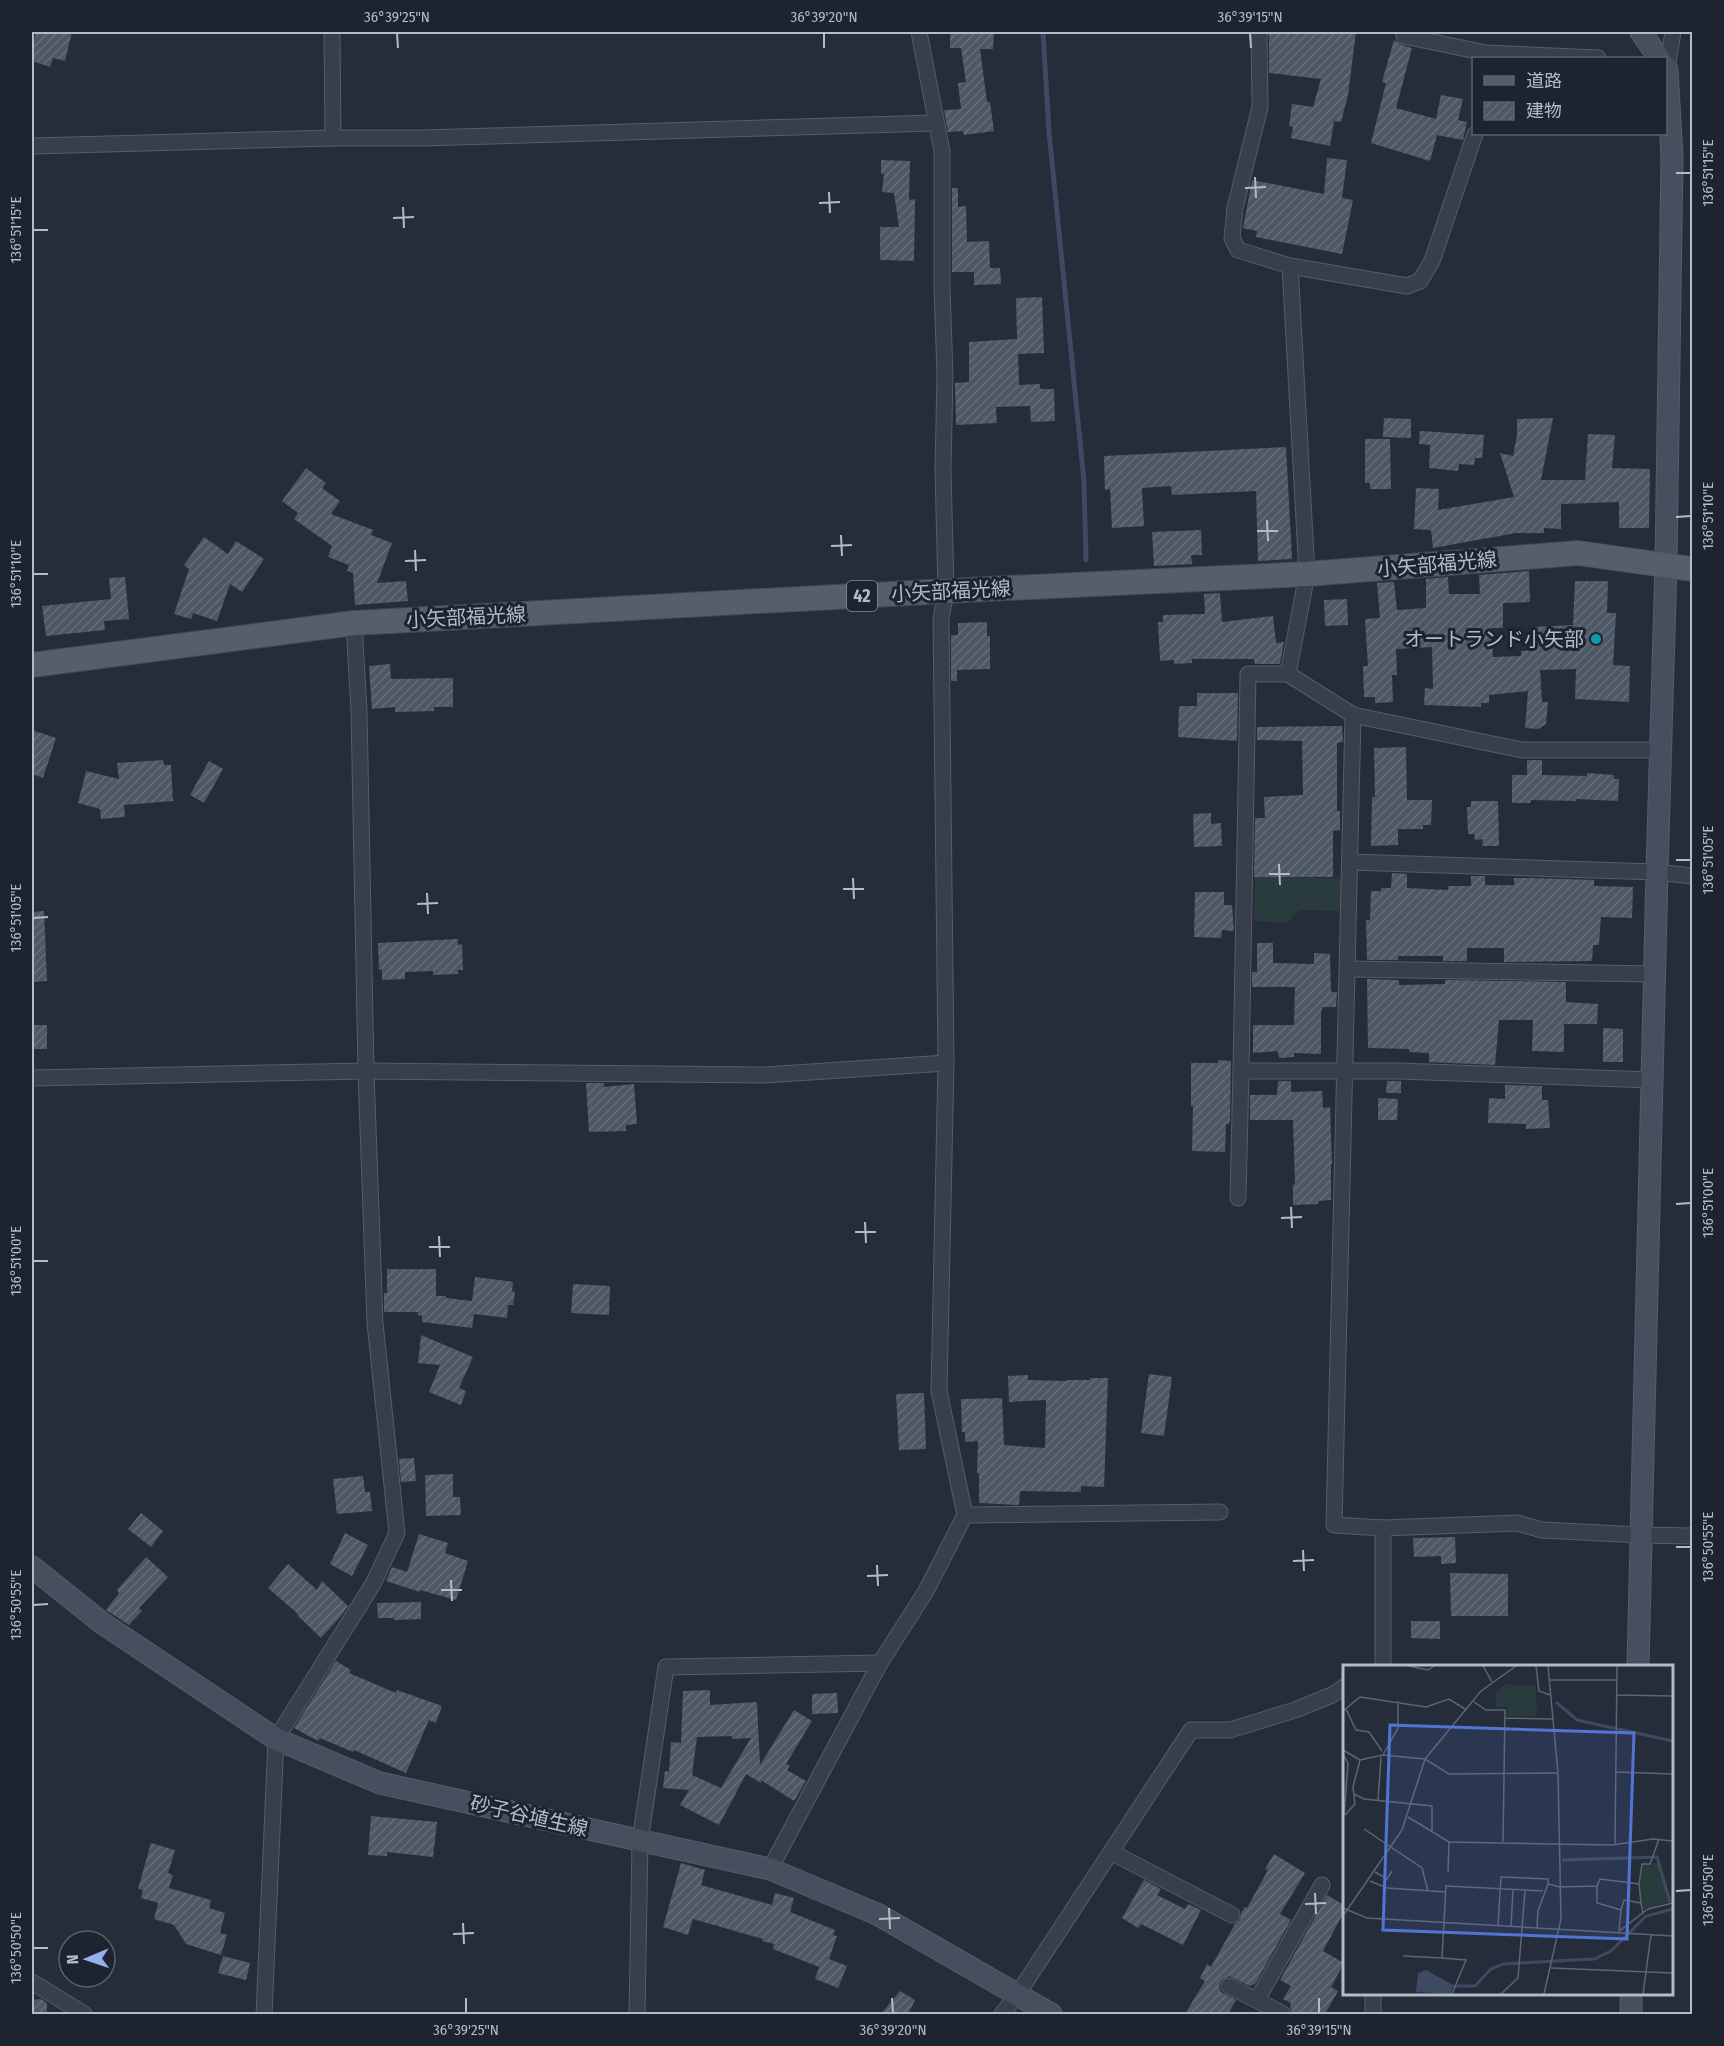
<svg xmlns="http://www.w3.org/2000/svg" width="1724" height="2046" font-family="'Fira Sans Condensed','Noto Sans JP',sans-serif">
<defs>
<pattern id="building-hatch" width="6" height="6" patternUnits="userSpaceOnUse" patternTransform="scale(1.5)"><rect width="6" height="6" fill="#4e5765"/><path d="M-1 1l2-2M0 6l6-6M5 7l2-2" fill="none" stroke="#656d7a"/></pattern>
</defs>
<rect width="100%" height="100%" fill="#252d3a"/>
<path fill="#2a3b3d" d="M1255 876 1343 879 1341 911 1299 910 1287 923 1254 921Z"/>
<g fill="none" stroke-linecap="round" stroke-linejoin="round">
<path stroke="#3d4a61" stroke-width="5" d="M1043 32 1049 132 1084 481 1086 560"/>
</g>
<g fill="url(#building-hatch)" fill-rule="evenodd">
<path d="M36 32H72L65 61 53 58 50 67 32 61V50Z"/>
<path d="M950 32H994L993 49H980L987 102H990L994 131 964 135 963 131 948 132 944 110 961 109 958 83 966 82 961 48H950Z"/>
<path d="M1269 32H1356L1348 95 1341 122 1334 121 1330 146 1291 138 1293 127 1289 126 1292 104 1313 107 1321 79 1269 73Z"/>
<path d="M1394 40 1402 45 1412 48 1396 108 1436 119 1441 95 1463 99 1458 120 1467 122 1463 140 1437 135 1430 161 1371 143 1386 83 1382 82Z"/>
<path d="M1327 158 1347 160 1342 198 1353 200 1342 254 1256 237 1257 231 1243 228 1252 180 1324 194Z"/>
<path d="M881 160 910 161 909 200 915 199 914 261 880 260V227H899L894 193 882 192 884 174H881Z"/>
<path d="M952 188H958V207L966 206 967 242 989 241 990 268H1000L1001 284 974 285V272H952Z"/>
<path d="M1042 297 1044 353 1018 354 1019 385 1040 384V389H1054L1055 421 1031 422 1030 406 996 407 997 423 956 425 955 383 969 382V342L1017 339 1016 298Z"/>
<path d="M1384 418 1411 419V438L1383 437Z"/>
<path d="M1553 418 1541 480H1585L1588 434 1615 435 1612 468 1650 469 1649 528H1619V502L1561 504V529L1544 528V533H1516L1433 548 1431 530 1414 529 1416 488 1439 489 1438 510 1514 497 1500 453 1513 456 1517 435V419Z"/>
<path d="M1420 431 1484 435 1482 458H1475L1474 465 1459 464 1458 471 1429 468 1430 445 1419 444Z"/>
<path d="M1365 439H1390L1391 489H1370V483H1365Z"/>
<path d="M1286 447 1292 559 1258 561 1256 491 1172 495 1171 486 1142 488 1144 526 1112 528 1110 489 1105 490 1104 456Z"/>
<path d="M306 468 326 483 322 488 340 501 331 514 373 530 371 535 392 543 377 583 406 581 408 601 355 605 353 573 347 571 349 565 328 557 332 546 294 519 298 513 282 501Z"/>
<path d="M1201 530 1202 555H1191L1192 564 1154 566 1152 532Z"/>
<path d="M204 537 228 554 236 541 264 559 242 592 230 584 217 621 193 613 191 619 174 614 189 569 184 565Z"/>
<path d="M1529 571 1530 602 1503 603V628H1491L1493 657 1521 656V651L1535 650 1533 627 1573 625 1575 581H1608L1607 613H1616L1613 665 1630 666 1629 702 1575 699 1576 669 1540 670 1542 702H1548L1546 724 1538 729 1525 728 1528 691 1489 695V703H1481V707L1424 705 1425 688 1433 689 1432 647 1396 649 1397 675H1392L1393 702 1375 703V697H1364L1363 666H1368L1365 619 1380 618 1377 583 1394 582 1397 610 1426 608V579L1448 577 1449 594H1480L1479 575Z"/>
<path d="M125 577 129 619 104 621 105 630 46 636 42 606 111 599 109 578Z"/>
<path d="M1220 593 1222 622 1273 616 1276 643 1284 642 1280 664H1255L1254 659H1192V663L1174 664V660L1160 661 1158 622H1163V615L1205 614 1204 594Z"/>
<path d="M1347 599 1348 625 1325 626 1324 600Z"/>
<path d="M987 622V636H990V669L957 670V681H951V635H958V623Z"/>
<path d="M390 664 391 679 453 678V707H434V711L395 712V707L372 709 369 666Z"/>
<path d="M1197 693H1238L1237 741 1178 737 1179 706H1197Z"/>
<path d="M1342 726 1343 742 1337 743V811H1340V830L1333 831V877H1254L1255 818H1265L1264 797 1303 795 1302 741 1257 740V727Z"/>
<path d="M32 730 56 738 43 778 32 774Z"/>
<path d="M1406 747 1407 800H1432L1431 825H1423V829H1398V845L1371 846 1372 797H1375L1374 748Z"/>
<path d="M163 760 164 765H171L173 801 124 805 125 817 101 819 100 809 78 803 86 771 119 779 117 763Z"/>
<path d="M1527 760H1542V775L1587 776V773L1614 775V779H1619L1618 801 1576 799V801L1531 800 1530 803H1512V775H1527Z"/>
<path d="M209 761 223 769 204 803 190 795Z"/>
<path d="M1471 801H1498L1499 846H1482L1483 839 1475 840 1474 834H1468L1467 807H1471Z"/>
<path d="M1211 813V824L1221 823 1222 846 1194 847 1193 814Z"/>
<path d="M1392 873 1407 874V888L1448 890V886H1471V876H1485V885H1514V878H1531L1594 880V886L1633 887 1632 918 1601 917 1599 945H1593L1592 961 1504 962V948H1467V961H1443V956H1398V960H1367L1366 920H1370L1371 891H1381V888H1391Z"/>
<path d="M1195 892H1224V905H1232L1234 931 1222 930 1221 938 1194 937Z"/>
<path d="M44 911 47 981 32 982V912Z"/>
<path d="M458 939V945L462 944 463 970H458V974L433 975V971L405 972V979L382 980V969L379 970 378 943Z"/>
<path d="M1257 943H1273V963L1314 964V953L1330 954 1331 992H1337L1336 1007H1323L1321 1011V1054L1294 1053V1057L1279 1058 1278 1051 1253 1053V1025H1294L1295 987H1252V972H1257Z"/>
<path d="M1367 979 1399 980V985L1445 984V980L1566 982V1002L1598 1004 1597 1024H1564V1052L1532 1051 1533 1020H1499L1495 1065 1429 1062V1053L1409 1052V1049L1368 1048Z"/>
<rect x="32" y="1025" width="15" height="24"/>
<path d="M1603 1028 1623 1029V1062H1603Z"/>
<path d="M1218 1060 1231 1061 1230 1121 1229 1124H1226L1225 1152 1192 1151 1193 1106H1191V1063H1218Z"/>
<path d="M1278 1081H1291V1092L1322 1091 1323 1108 1330 1107 1332 1164H1331V1200L1318 1201V1204L1293 1205V1185L1295 1184 1293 1120H1250V1095H1277Z"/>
<path d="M1387 1081H1401V1093H1386Z"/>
<path d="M586 1083H604V1087L634 1084 637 1124 626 1125V1131L589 1132Z"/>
<path d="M1505 1085 1542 1086V1100H1548L1550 1128 1526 1129V1124L1488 1123 1489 1098 1505 1099Z"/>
<path d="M1378 1098 1398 1099 1397 1120H1378Z"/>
<path d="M387 1269H436V1296H446V1298L472 1301 475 1277 513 1282 512 1291 515 1292 513 1305H508L507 1318 474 1314 472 1328 422 1322V1315L418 1316V1312H384V1293H387Z"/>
<path d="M573 1284 610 1286 609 1315 571 1313Z"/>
<path d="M421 1335 473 1357 459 1388 466 1391 461 1405 429 1392 440 1365 418 1363Z"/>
<path d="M1149 1374 1172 1377 1164 1436 1141 1433Z"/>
<path d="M1028 1375V1380L1067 1381V1380H1090V1378H1108L1104 1487 1081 1486V1492L1020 1491 1019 1505 979 1503V1473H977L978 1441 965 1442V1432H962L961 1399 1002 1398 1004 1445 1045 1448 1046 1400 1009 1402 1008 1376Z"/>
<path d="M924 1393 926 1449 899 1450 896 1394Z"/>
<path d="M414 1458 416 1481 401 1482 399 1459Z"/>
<path d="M453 1474V1497H460L461 1515 426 1516 425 1475Z"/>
<path d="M363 1476 365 1492H370L372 1511 337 1514 333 1479Z"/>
<path d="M141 1513 163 1531 151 1547 128 1529Z"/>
<path d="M345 1533 368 1545 352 1576 330 1564Z"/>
<path d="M419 1534 448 1543 445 1553 468 1561 456 1600 420 1590V1592L386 1581 392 1567 407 1572Z"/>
<path d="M1455 1537 1456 1563 1441 1564V1556L1414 1557 1413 1538Z"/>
<path d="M146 1557 168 1577 139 1608 142 1611 129 1625 106 1610 119 1593 117 1590Z"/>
<path d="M288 1564 317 1590 322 1581 348 1606 341 1616 321 1638 297 1615 298 1614 268 1588Z"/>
<path d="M1450 1573 1508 1574V1616H1451Z"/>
<path d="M421 1602V1619L394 1620V1618H378L377 1603Z"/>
<path d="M1411 1621H1440V1639L1411 1638Z"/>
<path d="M336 1661 351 1670 349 1673 396 1693 397 1690 442 1706 436 1723 429 1720 406 1773 354 1750 353 1752 320 1738 318 1741 294 1728Z"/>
<path d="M710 1690V1705L757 1702 760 1765 794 1710 812 1721 786 1764 790 1766 787 1770 806 1781 794 1801 761 1780V1783L746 1774 719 1825 680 1805 689 1790 663 1788 665 1771 669 1772 671 1742 681 1743 683 1691ZM732 1736V1739L751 1738 721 1788 692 1775 697 1737Z"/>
<path d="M837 1693 838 1713 812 1714V1694Z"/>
<path d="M371 1816 437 1822 433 1857 387 1852V1856L368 1855Z"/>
<path d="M151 1843 175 1850 168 1873 173 1875 169 1888 211 1900 209 1908 225 1913 220 1933 227 1935 221 1955 186 1944 174 1925 154 1919 158 1903 141 1898 143 1890 138 1889Z"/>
<path d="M1274 1854 1305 1873 1280 1914 1291 1920 1255 1984 1250 1986 1229 1976 1221 1981 1219 1986 1221 1992 1236 2000 1228 2014H1185L1205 1981 1200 1978 1207 1964 1211 1967 1235 1924 1240 1920 1241 1913 1245 1907 1247 1908 1268 1870 1265 1869Z"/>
<path d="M681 1863 705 1870 701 1885 772 1905 775 1893 794 1898 790 1912 835 1930 833 1935 837 1936 829 1959 847 1966 838 1988 815 1979 819 1967 773 1949 774 1944 762 1941 763 1939 693 1919 688 1935 663 1927Z"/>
<path d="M1144 1880 1161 1889 1157 1895 1185 1909 1188 1904 1201 1910 1183 1945 1141 1924 1138 1928 1122 1918Z"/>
<path d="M1327 1895 1344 1905V1912L1323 1951 1344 1963 1331 1987 1338 1991 1325 2014H1293L1290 2007 1291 2003 1283 1999 1291 1986 1280 1980Z"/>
<path d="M223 1956 250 1963 246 1980 218 1973Z"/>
<path d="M900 1991 915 2000 908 2014H881Z"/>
<path d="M41 1999 47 2003V2014H32V2000Z"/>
</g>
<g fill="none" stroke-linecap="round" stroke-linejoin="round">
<defs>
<g id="street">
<path d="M332 32 333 138"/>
<path d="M1259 32 1260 107 1235 208 1232 238 1238 250 1290 266"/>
<path d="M1404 32V36L1486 53V58"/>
<path d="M1486 53 1598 58"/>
<path d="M1666 69 1667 70 1673 32"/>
<path d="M32 146 333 138H423L936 123"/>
<path d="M1288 674 1307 574 1290 266 1407 286 1420 281 1432 261 1475 134"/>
<path d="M1353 715 1334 1525 1383 1528 1517 1523 1542 1530 1640 1535 1692 1536"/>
<path d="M1350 862 1657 872 1692 876"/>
<path d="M1348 969 1654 974"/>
<path d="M32 1078 366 1071 765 1075 946 1063"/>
<path d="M1652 1080 1398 1071H1241L1248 674H1288L1353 715 1522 750H1662"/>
<path d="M1238 1198 1241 1071"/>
<path d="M965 1515 1220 1512"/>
<path d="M1383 1528V1666"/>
<path d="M1111 1852 1232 1915"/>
<path d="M770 1869 880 1663 926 1591 965 1515 939 1391 946 1063 941 619 946 591 943 468 945 375 942 287V151L919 32"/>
<path d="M32 1982 84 2014"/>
<path d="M1229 1986 1283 2014"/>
<path d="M1257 2000 1322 1885"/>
<path d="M264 2014 276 1739 373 1584 397 1533 375 1323 366 1071 359 711 354 623"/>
<path d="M637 2014 640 1841 666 1667 880 1663"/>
<path d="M1002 2014 1017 1995 1191 1730H1230L1295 1710 1332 1695 1344 1687"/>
<path d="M1373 2014V1994"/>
</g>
<g id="secondary">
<path d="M1641 32 1659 58"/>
<path d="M32 1567 102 1623 276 1739 380 1783 770 1869 877 1914 1051 2014"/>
<path d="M1638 1666 1657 872 1666 564 1672 157 1667 70 1666 67"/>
<path d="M1631 2014V1994"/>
</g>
<path id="primary" d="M32 665 354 623 946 591 1307 574 1578 553 1692 569"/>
</defs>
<use href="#street" stroke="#575d68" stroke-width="17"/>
<use href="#secondary" stroke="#575d68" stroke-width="23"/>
<use href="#primary" stroke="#424853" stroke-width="26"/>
<use href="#street" stroke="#393f4a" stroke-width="15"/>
<use href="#secondary" stroke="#474e5d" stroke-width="21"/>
<use href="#primary" stroke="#575e6a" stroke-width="24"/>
</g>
<path fill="none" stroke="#b4bac6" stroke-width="2" d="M397 33 398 48M824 33V48M1250 33 1251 48M1676 173H1691M1255 177 1256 198M1245 188 1266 187M829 192 830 213M819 203 840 202M403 207 404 228M393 218 414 217M33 230H48M1676 517 1691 516M1267 520 1268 541M1257 531H1278M841 535 842 556M831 546 852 545M415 550 416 571M405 561 426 560M33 574H48M1676 860H1691M1279 864 1280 885M1269 874H1290M853 878 854 899M843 889H864M427 893 428 914M417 904 438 903M33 918 48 917M1676 1204 1691 1203M1291 1207 1292 1228M1281 1218 1302 1217M865 1222 866 1243M855 1232H876M439 1236 440 1257M429 1247H450M33 1261H48M1676 1547H1691M1303 1550 1304 1571M1293 1561 1314 1560M877 1565 878 1586M867 1576 888 1575M451 1580 452 1601M441 1590H462M33 1605 48 1604M1676 1891 1691 1890M1315 1893 1316 1914M1305 1904 1326 1903M889 1908 890 1929M879 1919 900 1918M463 1923 464 1944M453 1934 474 1933M33 1948H48M466 1998V2013M892 1998 893 2013M1319 1998V2013"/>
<circle fill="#0f9aa8" stroke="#1e242f" stroke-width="2" cx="1596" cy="639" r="6"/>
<g text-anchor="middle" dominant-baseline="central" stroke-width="6" stroke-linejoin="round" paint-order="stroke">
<rect fill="#1e242f" stroke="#878d99" stroke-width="1.5" x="847" y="581" width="30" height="30" rx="4.5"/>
<g font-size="18" font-weight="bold" fill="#b4bac6">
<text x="862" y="596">42</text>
</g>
<g font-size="20" fill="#b4bac6" stroke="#1e242f">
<text transform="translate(1437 564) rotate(-5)">小矢部福光線</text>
<text transform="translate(951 591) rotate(-3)">小矢部福光線</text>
<text transform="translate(466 617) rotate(-3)">小矢部福光線</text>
<text transform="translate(529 1816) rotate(13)">砂子谷埴生線</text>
</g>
<g font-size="20" fill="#b4bac6" stroke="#1e242f" text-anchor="end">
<text x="1584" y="639">オートランド小矢部</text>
</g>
</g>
<g transform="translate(1343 1665)">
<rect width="330" height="330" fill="#252d3a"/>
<path d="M316 198 325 237 300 245 296 219 299 199Z" fill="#2a3b3d"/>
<path d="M163 19 193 21 194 51H164V42H153V28Z" fill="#2a3b3d"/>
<path d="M83 305 110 320 108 329 73 327 75 308Z" fill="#3d4a61"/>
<path fill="none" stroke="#3d4a61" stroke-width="3" d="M213 37 234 55 330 76M219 195 314 192 327 237M110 321H132L148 304 160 299 251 294 268 286 303 251 330 244"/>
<path fill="none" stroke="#5e6572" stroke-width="1.5" d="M66 1 85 5 91 1M140 1 149 17M193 1 196 26 207 30M206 15H273M274 30 330 31M131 37 143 45H162L160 177M3 44 13 65 26 67 39 86M0 46 17 32 83 42 106 34 122 44M162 53 210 54M0 85 17 95M0 89 5 98 1 150M40 90 55 63V36M17 95 40 90 82 94 106 109 214 108M273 107 330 109M11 129 21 134 89 141V166M35 135 38 92M2 150 12 139 10 122 17 95M65 152 106 177 269 180 310 174 330 176M21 164 79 203 85 226M272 179 274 1M32 207 44 214 49 206M105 207 106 177M27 216 44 223 103 227M296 219 299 199H307L316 174M254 221 257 214 296 219 298 238M0 243 24 253 330 271M0 251 59 165 82 94 138 26 173 1M155 261 158 212 205 214V219L217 222 254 221V238L278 245 281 235 298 238 300 248M168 261 170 225M194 263 195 246 205 219M276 265 278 245M275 267 305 244 330 238M60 291 99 293M208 303 330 308M109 329 123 295 99 293 103 221 200 226M158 329 175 313 182 226M201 329 218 254 215 108 205 1M300 329 308 270"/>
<path fill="#5274d2" fill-opacity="0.15" stroke="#5274d2" stroke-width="3" d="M47 60 291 68 284 274 40 265Z"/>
<rect width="330" height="330" fill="none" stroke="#b4bac6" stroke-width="3"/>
</g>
<rect width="1724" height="2046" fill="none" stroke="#1e242f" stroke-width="66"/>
<rect x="1472" y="57" width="195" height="78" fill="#1e242f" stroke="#5a606b" stroke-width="1.5"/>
<rect x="1484" y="76" width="30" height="9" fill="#575e6a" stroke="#5a606b" stroke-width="1.5"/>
<text x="1526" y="87" font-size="18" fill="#b4bac6">道路</text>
<rect x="1484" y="102" width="30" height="18" fill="url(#building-hatch)" stroke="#5a606b" stroke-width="1.5"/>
<text x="1526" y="117" font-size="18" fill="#b4bac6">建物</text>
<g transform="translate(87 1959) rotate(268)"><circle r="28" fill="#1e242f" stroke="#5a606b" stroke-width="1.5"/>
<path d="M0-4.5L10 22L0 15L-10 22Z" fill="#93afed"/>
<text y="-9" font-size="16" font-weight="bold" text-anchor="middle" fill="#b4bac6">N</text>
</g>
<rect x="33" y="33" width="1658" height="1980" fill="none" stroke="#b4bac6" stroke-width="2"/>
<g font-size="15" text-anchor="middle" fill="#b4bac6">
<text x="397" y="22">36°39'25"N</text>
<text x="824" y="22">36°39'20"N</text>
<text x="1250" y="22">36°39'15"N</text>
<text transform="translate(1708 173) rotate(-90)" y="5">136°51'15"E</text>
<text transform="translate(16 230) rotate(-90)" y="5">136°51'15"E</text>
<text transform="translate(1708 516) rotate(-90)" y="5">136°51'10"E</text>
<text transform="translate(16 574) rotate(-90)" y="5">136°51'10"E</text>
<text transform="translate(1708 860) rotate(-90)" y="5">136°51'05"E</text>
<text transform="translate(16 918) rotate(-90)" y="5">136°51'05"E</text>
<text transform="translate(1708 1203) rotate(-90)" y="5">136°51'00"E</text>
<text transform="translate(16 1261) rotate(-90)" y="5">136°51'00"E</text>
<text transform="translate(1708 1547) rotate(-90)" y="5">136°50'55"E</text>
<text transform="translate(16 1605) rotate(-90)" y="5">136°50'55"E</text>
<text transform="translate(1708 1890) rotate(-90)" y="5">136°50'50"E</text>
<text transform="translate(16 1948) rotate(-90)" y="5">136°50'50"E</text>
<text x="466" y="2035">36°39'25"N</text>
<text x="893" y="2035">36°39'20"N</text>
<text x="1319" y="2035">36°39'15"N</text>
</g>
</svg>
